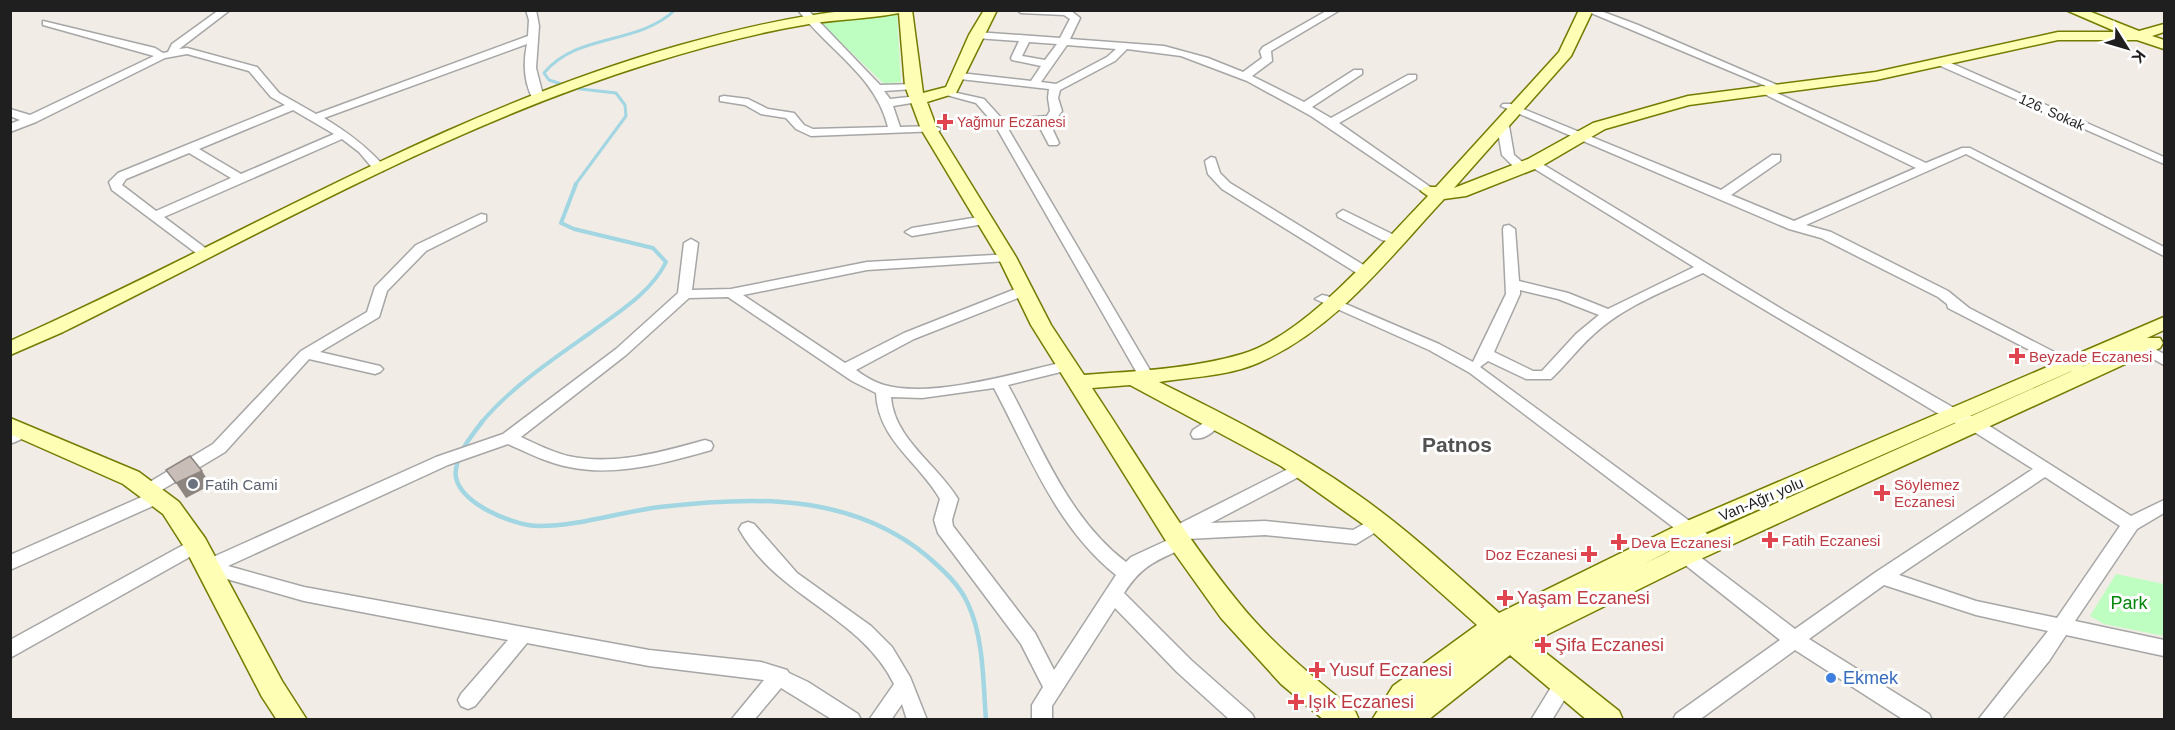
<svg xmlns="http://www.w3.org/2000/svg" width="2175" height="730" font-family="Helvetica,sans-serif">
<rect width="100%" height="100%" fill="#f1ece5"/>
<g fill="#befec1">
<path d="M897 14 901 82 884 84 820 22Z"/>
<path d="M2116 574 2164 584V636L2104 624 2090 616Z"/>
</g>
<g fill="none" stroke-linecap="round" stroke-linejoin="round">
<g stroke="#a1d6e2" stroke-width="3">
<path d="M564 85 549 80 544 73C578 32 637 46 675 10"/>
<path d="M572 88 616 93 625 105 626 116 575 185"/>
</g>
<path stroke="#a1d6e2" stroke-width="4" d="M481 423C511 387 552 360 590 333 617 313 651 293 666 262L653 248 574 229 561 223 576 184"/>
<path stroke="#a1d6e2" stroke-width="4.5" d="M482 422C471 436 459 451 456 469 450 501 514 526 539 526 580 526 619 512 660 507 753 496 851 493 927 556 943 570 960 585 968 604 984 638 983 683 986 720"/>
<defs>
<g id="street">
<path d="M219 10H230L179 49 187 48 257 67 279 93 316 114 528 36 529 20 526 10H536L539 26 536 68 544 99 538 102 534 101C524 84 523 63 527 44L324 118C347 132 365 145 383 165V171H375L359 152 342 139 164 217 212 253 210 256H200L112 190 109 182 118 173 285 105 271 97 249 71 187 54 165 58 36 122 10 132V124L20 120 10 116V109L30 115 154 56 43 25V21L155 48 163 53 168 52 172 44ZM293 110 334 134 241 174 199 149ZM189 153 231 178 156 211 122 185 126 179Z"/>
<path d="M798 10H808L880 85 917 84V88L913 89 884 91 890 99 918 96 924 99 918 102 893 106 900 127 935 126 941 129 939 131 811 136 796 129 786 118 761 114 745 105 720 101V97L724 96 748 99 768 109 794 113 804 125 813 129 888 127C876 76 828 50 798 10Z"/>
<path d="M1017 10H1070L1080 18 1070 39 1164 46 1208 58 1243 72 1262 58 1260 51 1263 47 1328 10H1340L1271 51 1272 61 1252 76 1304 102 1354 70H1362V74L1312 107 1331 118 1408 75H1416V79L1339 123 1436 191 1434 194H1426L1311 116 1247 81 1181 56 1127 49 1115 61 1060 90 1058 98 1062 111 1051 126 1059 143 1057 145H1049L1039 126 1041 123 1007 127 1154 377 1151 380H1141L995 125 976 103 943 94 948 91 984 99 1003 120 1047 116 1050 111 1048 98 1049 89 960 79 955 76 960 73 1031 81 1041 66 1012 60 1011 58 1019 41 976 38 971 35 976 32 1060 38 1070 19 1064 15 1021 13ZM1029 42 1057 44 1045 60 1022 56ZM1067 45 1116 49 1107 57 1056 84 1041 82Z"/>
<path d="M1584 10H1598L1638 25 1782 87 1773 89Z"/>
<path d="M1936 60H1944L2164 157V164L1936 64Z"/>
<path d="M1762 86 1926 163 1962 148H1970L2164 247V256L1966 154 1806 225 1831 232 1948 291 1969 308 2083 367 2086 370 2078 375 1948 308 1947 304 1938 297 1821 238 1789 229 1501 106 1503 104H1511L1721 190 1772 155H1780V161L1731 195 1794 221 1916 168 1758 91V87Z"/>
<path d="M1503 123 1509 126 1514 155 1526 165V171H1518L1502 155 1497 126Z"/>
<path d="M1211 157 1215 158 1220 173 1230 183 1370 269 1372 272 1370 275H1360L1222 189 1208 174 1205 161Z"/>
<path d="M1534 159 1785 311 1961 412 1980 420 2131 516 2164 500V513L2137 529 2075 621 2164 640V656L2066 635 2049 661 2001 720H1978L2048 631 1976 615 1884 585 1809 639 1929 714 1932 720H1904L1795 650 1699 720H1673L1676 714 1780 640 1679 560 1676 555 1679 550 1685 548 1691 550 1795 629 1876 572 2033 469 1968 428 1949 420 1703 273C1665 291 1624 306 1593 335 1578 348 1566 365 1551 379H1526L1488 361 1480 367 1714 539 1717 544 1714 549 1708 551 1702 549 1470 373 1429 350 1315 299 1322 295 1327 296 1439 344 1473 362 1506 294 1503 229 1504 226 1509 225 1515 229 1519 281 1568 293 1608 309 1694 267 1530 166 1528 163ZM1520 290 1558 299 1599 315 1576 334 1542 371H1533L1494 352 1520 294ZM2045 477 2120 526 2057 618 1976 601 1899 575Z"/>
<path d="M1343 210 1392 234 1394 237 1387 241 1382 240 1338 217 1337 214Z"/>
<path d="M481 214 486 215V221L426 251 387 291 379 317 320 352 380 366 383 369 380 372 375 374 309 359 225 452 160 491 166 497 164 501 10 570V555L146 495 141 490 143 486 213 444 301 351 367 312 375 287 416 245Z"/>
<path d="M985 216 990 217 991 220 990 223 912 236 905 232 912 228Z"/>
<path d="M691 239 698 243 692 290 731 289 867 262 1012 254 1014 257 1007 261 867 270 743 295 845 363 904 333 1018 288H1028L1030 291 1028 294 914 339 856 370C864 376 874 382 884 385 933 399 1019 372 1068 361L1073 363 1076 366 1073 369 1008 385C1042 447 1068 518 1126 562L1131 557 1170 539 1166 534 1169 529 1302 462 1308 464 1310 468 1308 472 1211 523 1265 521 1353 530 1378 516 1384 517 1387 522 1384 527 1356 544 1265 535 1187 539 1189 542 1186 547C1156 561 1143 564 1124 593L1191 660 1252 714 1255 720H1230L1177 672 1115 608 1052 706V720H1032V705L1043 687 1021 644 938 533 934 520 940 499C919 462 878 440 876 393L852 381 728 297 689 298 626 355 521 437C536 444 552 452 568 456 613 466 662 452 705 440L711 442 713 446 711 450C666 463 615 477 569 467 548 463 528 453 508 444L448 465 228 566 304 587 649 650 761 662 787 670 789 673 808 682 858 714 861 720H833L781 688 754 720H731L764 680 649 666 527 643 475 706 468 709 461 706 458 700 461 694 508 640 304 601 202 572 199 567 202 562 436 457 503 434 616 349 678 293 684 243ZM994 388C1029 454 1056 527 1116 575L1054 670 1035 633 953 526 952 520 958 499C937 464 894 439 891 397L922 398Z"/>
<path d="M2133 337 2164 354V365L2128 345 2126 342Z"/>
<path d="M1216 415 1222 416 1224 420C1217 429 1205 441 1193 438L1191 434 1193 430Z"/>
<path d="M25 426 31 427 33 431 31 435 10 444V432Z"/>
<path d="M748 522 754 524 797 573 871 626 892 647 910 677 927 720H907L902 704 891 720H869L894 684C861 616 777 597 739 529L742 524Z"/>
<path d="M196 538 202 540 205 545 202 550 10 658V640Z"/>
<path d="M1562 679 1569 681 1572 687 1552 720H1531L1555 681Z"/>
</g>
<g id="secondary">
<path d="M851 10H912L923 93 946 87 969 35 984 10H997L956 93 927 102 937 129 1016 257 1051 325 1084 375C1136 371 1191 369 1242 354 1308 334 1380 245 1428 196L1421 191 1424 187H1436L1559 52 1579 10H1593L1571 56 1454 188 1528 159 1593 123 1688 96 1876 72 2058 32H2117L2066 10H2086L2139 31 2164 24V32L2152 36 2164 40V49L2137 40H2058L1876 80 1689 105 1605 129 1540 167 1466 196 1444 199C1388 259 1335 330 1258 363 1228 376 1191 377 1159 382 1226 415 1293 449 1354 492 1406 528 1452 571 1499 613L1680 524 2164 317V330L2147 338H2160L2163 343 2160 348 1694 562 1532 642 1619 711 1623 720H1587L1510 655 1428 720H1372L1393 686 1477 625 1367 527 1281 466 1130 385 1092 388C1140 460 1184 536 1239 603 1272 644 1314 678 1355 711L1359 720H1324L1281 684 1221 618 1166 541 1031 325 998 257 921 129 905 86 899 13C869 19 838 19 809 24 755 33 702 47 651 63 445 127 255 237 63 332L10 355V341C233 242 441 113 677 46 734 30 792 16 851 10ZM2117 351 1676 548 1644 564 1698 536Z"/>
<path d="M10 418 139 472 179 502 205 538 282 681 307 720H277L262 697 186 550 163 514 123 484 10 434Z"/>
</g>
</defs>
<use href="#street" stroke="#a6a6a6" stroke-width="3"/>
<use href="#secondary" stroke="#747c00" stroke-width="3"/>
<use href="#street" fill="#fff" fill-rule="evenodd"/>
<use href="#secondary" fill="#feffb4" fill-rule="evenodd"/>
</g>
<path fill="#8d8580" d="M202 471 211 485 186 498 176 483Z"/>
<path fill="#c9beb7" stroke="#8d8580" stroke-width="1.5" d="M190 456 202 471 176 483 166 470Z"/>
<g fill="#e0444e" stroke="#fff" stroke-width="2">
<path d="M942 113h6v6h6v6h-6v6h-6v-6h-6v-6h6z"/>
<path d="M2014 347h6v6h6v6h-6v6h-6v-6h-6v-6h6z"/>
<path d="M1879 484h6v6h6v6h-6v6h-6v-6h-6v-6h6z"/>
<path d="M1767 531h6v6h6v6h-6v6h-6v-6h-6v-6h6z"/>
<path d="M1616 533h6v6h6v6h-6v6h-6v-6h-6v-6h6z"/>
<path d="M1586 545h6v6h6v6h-6v6h-6v-6h-6v-6h6z"/>
<path d="M1502 589h6v6h6v6h-6v6h-6v-6h-6v-6h6z"/>
<path d="M1540 636h6v6h6v6h-6v6h-6v-6h-6v-6h6z"/>
<path d="M1314 661h6v6h6v6h-6v6h-6v-6h-6v-6h6z"/>
<path d="M1293 693h6v6h6v6h-6v6h-6v-6h-6v-6h6z"/>
</g>
<circle fill="#6b7280" stroke="#fff" stroke-width="2" cx="193" cy="484" r="6"/>
<circle fill="#3f7fe0" stroke="#fff" stroke-width="2" cx="1831" cy="678" r="6"/>
<g text-anchor="middle" dominant-baseline="central" stroke-width="6" stroke-linejoin="round" paint-order="stroke">
<g font-size="14" fill="#1f1f1f" stroke="#fff">
<text transform="translate(2052 112) rotate(24)">126. Sokak</text>
</g>
<g font-size="14" fill="#be3a42" stroke="#fff" text-anchor="start">
<text x="957" y="122">Yağmur Eczanesi</text>
</g>
<g font-size="15" fill="#be3a42" stroke="#fff" text-anchor="start">
<text x="2029" y="356">Beyzade Eczanesi</text>
<text x="1894" y="484">Söylemez<tspan x="1894" dy="17">Eczanesi</tspan></text>
<text x="1782" y="540">Fatih Eczanesi</text>
<text x="1631" y="542">Deva Eczanesi</text>
<text x="1577" y="554" text-anchor="end">Doz Eczanesi</text>
</g>
<g font-size="15" fill="#5b616d" stroke="#fff" text-anchor="start">
<text x="205" y="484">Fatih Cami</text>
</g>
<g font-size="15" fill="#1f1f1f" stroke="#fff">
<text transform="translate(1761 499) rotate(-23)">Van-Ağrı yolu</text>
</g>
<g font-size="18" fill="#be3a42" stroke="#fff" text-anchor="start">
<text x="1517" y="598">Yaşam Eczanesi</text>
<text x="1555" y="645">Şifa Eczanesi</text>
<text x="1329" y="670">Yusuf Eczanesi</text>
<text x="1308" y="702">Işık Eczanesi</text>
</g>
<g font-size="18" fill="#028808" stroke="#fff">
<text x="2129" y="603">Park</text>
</g>
<g font-size="18" fill="#366cbe" stroke="#fff" text-anchor="start">
<text x="1843" y="678">Ekmek</text>
</g>
<g font-size="21" font-weight="bold" fill="#525252" stroke="#fff">
<text x="1457" y="444">Patnos</text>
</g>
</g>
<rect width="2175" height="730" fill="none" stroke="#1f1f1f" stroke-width="24"/>
<g transform="translate(2127 48) rotate(127)" stroke="#ffffff" stroke-width="4.5" paint-order="stroke">
<path d="M0-4.5L10 22L0 15L-10 22Z" fill="#1f1f1f"/>
<text y="-9" font-size="16" font-weight="bold" text-anchor="middle" fill="#1f1f1f">K</text>
</g>
</svg>
